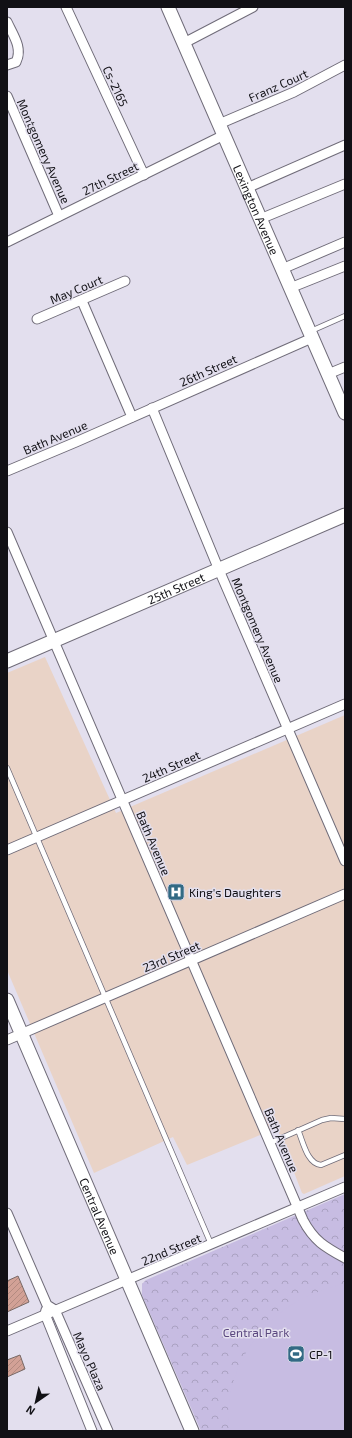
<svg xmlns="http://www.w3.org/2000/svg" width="352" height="1438" font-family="'Exo 2',sans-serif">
<defs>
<pattern id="forest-crowns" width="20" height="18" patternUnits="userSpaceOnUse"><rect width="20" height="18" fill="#c7bce2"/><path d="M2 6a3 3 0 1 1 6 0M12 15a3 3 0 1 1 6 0" fill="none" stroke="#aaa1c1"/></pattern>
<pattern id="building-hatch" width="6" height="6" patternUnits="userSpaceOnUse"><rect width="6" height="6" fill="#d2a196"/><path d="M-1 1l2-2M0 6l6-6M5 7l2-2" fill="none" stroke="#b38a80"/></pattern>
</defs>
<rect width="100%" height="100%" fill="#e3dfee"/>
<path fill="#e9d3c7" d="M45 657 116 813 345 715V1176L304 1194 302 1193 277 1128 187 1165 173 1137 94 1173 7 970V673Z"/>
<path fill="url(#forest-crowns)" d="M345 1194V1431H201L142 1295V1284L146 1280Z"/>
<path fill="#c7bce2" d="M341 1284 345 1291V1431H230C221 1381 253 1327 296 1302 310 1294 326 1289 341 1284Z"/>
<g fill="url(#building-hatch)" stroke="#786966">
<path d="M18 1276 29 1302 7 1312V1281Z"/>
<path d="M20 1355 25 1369 7 1377V1360Z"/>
</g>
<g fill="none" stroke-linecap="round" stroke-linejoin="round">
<defs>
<g id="lane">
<path d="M311 331 345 316"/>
<path d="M7 768 211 1244"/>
<path d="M298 1130C303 1141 307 1164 321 1165L345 1155"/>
<path d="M270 1143 322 1120 331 1118 345 1119"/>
</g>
<g id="street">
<path d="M66 7 144 175"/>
<path d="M7 22C13 35 23 48 16 62L7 65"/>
<path d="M184 43 253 7"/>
<path d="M7 96 59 216"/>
<path d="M219 124 294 92 345 65"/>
<path d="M247 188 345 145"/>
<path d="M260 219 345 184"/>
<path d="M7 242 224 135"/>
<path d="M282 269 345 242"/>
<path d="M290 288 345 266"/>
<path d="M82 301 132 417"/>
<path d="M37 319 125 281"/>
<path d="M328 374 345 367"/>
<path d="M152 408 219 570 345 861"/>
<path d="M7 471 76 442 312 338"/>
<path d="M7 532 303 1220C314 1241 325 1247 345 1258"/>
<path d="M7 850 345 704"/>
<path d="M7 1040 345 894"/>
<path d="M7 1213 47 1305 55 1310 108 1431"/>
<path d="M46 1310 45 1314 92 1431"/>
<path d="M7 1331 345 1187"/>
</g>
<g id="secondary">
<path id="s1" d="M168 7 345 413"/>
<path id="s2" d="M7 661 345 515"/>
<path id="s3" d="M7 1000 192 1431"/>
</g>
</defs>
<use href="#lane" stroke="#706c79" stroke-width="6"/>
<use href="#street" stroke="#706c79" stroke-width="11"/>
<use href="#secondary" stroke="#706c79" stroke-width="15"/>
<use href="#lane" stroke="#fff" stroke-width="4.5"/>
<use href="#street" stroke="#fff" stroke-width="9"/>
<use href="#secondary" stroke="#fff" stroke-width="13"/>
</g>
<defs>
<symbol id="hospital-square" viewBox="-11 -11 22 22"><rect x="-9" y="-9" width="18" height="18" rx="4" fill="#326a84" stroke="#e3dfee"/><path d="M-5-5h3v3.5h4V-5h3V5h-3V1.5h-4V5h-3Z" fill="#fff"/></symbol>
<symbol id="stadium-square" viewBox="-11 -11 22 22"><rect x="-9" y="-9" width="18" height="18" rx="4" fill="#326a84" stroke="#e3dfee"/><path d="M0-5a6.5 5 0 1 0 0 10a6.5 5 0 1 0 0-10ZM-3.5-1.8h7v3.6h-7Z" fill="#fff"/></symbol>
</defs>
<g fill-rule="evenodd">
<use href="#hospital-square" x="166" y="882" width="20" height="20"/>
<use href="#stadium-square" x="286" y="1344" width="20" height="20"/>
</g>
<g text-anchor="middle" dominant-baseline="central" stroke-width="3" stroke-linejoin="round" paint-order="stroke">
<g font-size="12" fill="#111015" stroke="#e3dfee">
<text transform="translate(278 85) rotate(-24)">Franz Court</text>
<text transform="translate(116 86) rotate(65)">Cs-2165</text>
<text transform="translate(44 151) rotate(66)">Montgomery Avenue</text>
<text transform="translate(110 178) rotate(-26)">27th Street</text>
<text stroke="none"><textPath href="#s1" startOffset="221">Lexington Avenue</textPath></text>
<text transform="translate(76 289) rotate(-23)">May Court</text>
<text transform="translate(208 370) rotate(-24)">26th Street</text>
<text transform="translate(55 437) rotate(-23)">Bath Avenue</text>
<text stroke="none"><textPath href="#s2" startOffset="184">25th Street</textPath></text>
<text transform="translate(258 630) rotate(67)">Montgomery Avenue</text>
<text transform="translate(171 766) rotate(-24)">24th Street</text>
<text transform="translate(154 843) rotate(67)">Bath Avenue</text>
<text transform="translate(171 956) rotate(-23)">23rd Street</text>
<text transform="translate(282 1140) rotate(67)">Bath Avenue</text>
<text stroke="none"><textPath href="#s3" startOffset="235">Central Avenue</textPath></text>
<text transform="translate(171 1249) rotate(-23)">22nd Street</text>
<text transform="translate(90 1361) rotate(66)">Mayo Plaza</text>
</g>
<g font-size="12" fill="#111015" stroke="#e3dfee" text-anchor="start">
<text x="189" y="892">King's Daughters</text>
<text x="309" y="1354">CP-1</text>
</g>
<g font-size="12" fill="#5b487f" stroke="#e3dfee">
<text x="256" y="1332">Central Park</text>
</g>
</g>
<rect width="352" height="1438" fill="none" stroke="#111015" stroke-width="16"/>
<g transform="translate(36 1402) rotate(214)" stroke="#e3dfee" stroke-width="3" paint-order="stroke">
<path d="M0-3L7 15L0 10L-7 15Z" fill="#111015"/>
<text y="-6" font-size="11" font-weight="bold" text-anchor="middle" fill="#111015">N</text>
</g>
</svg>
